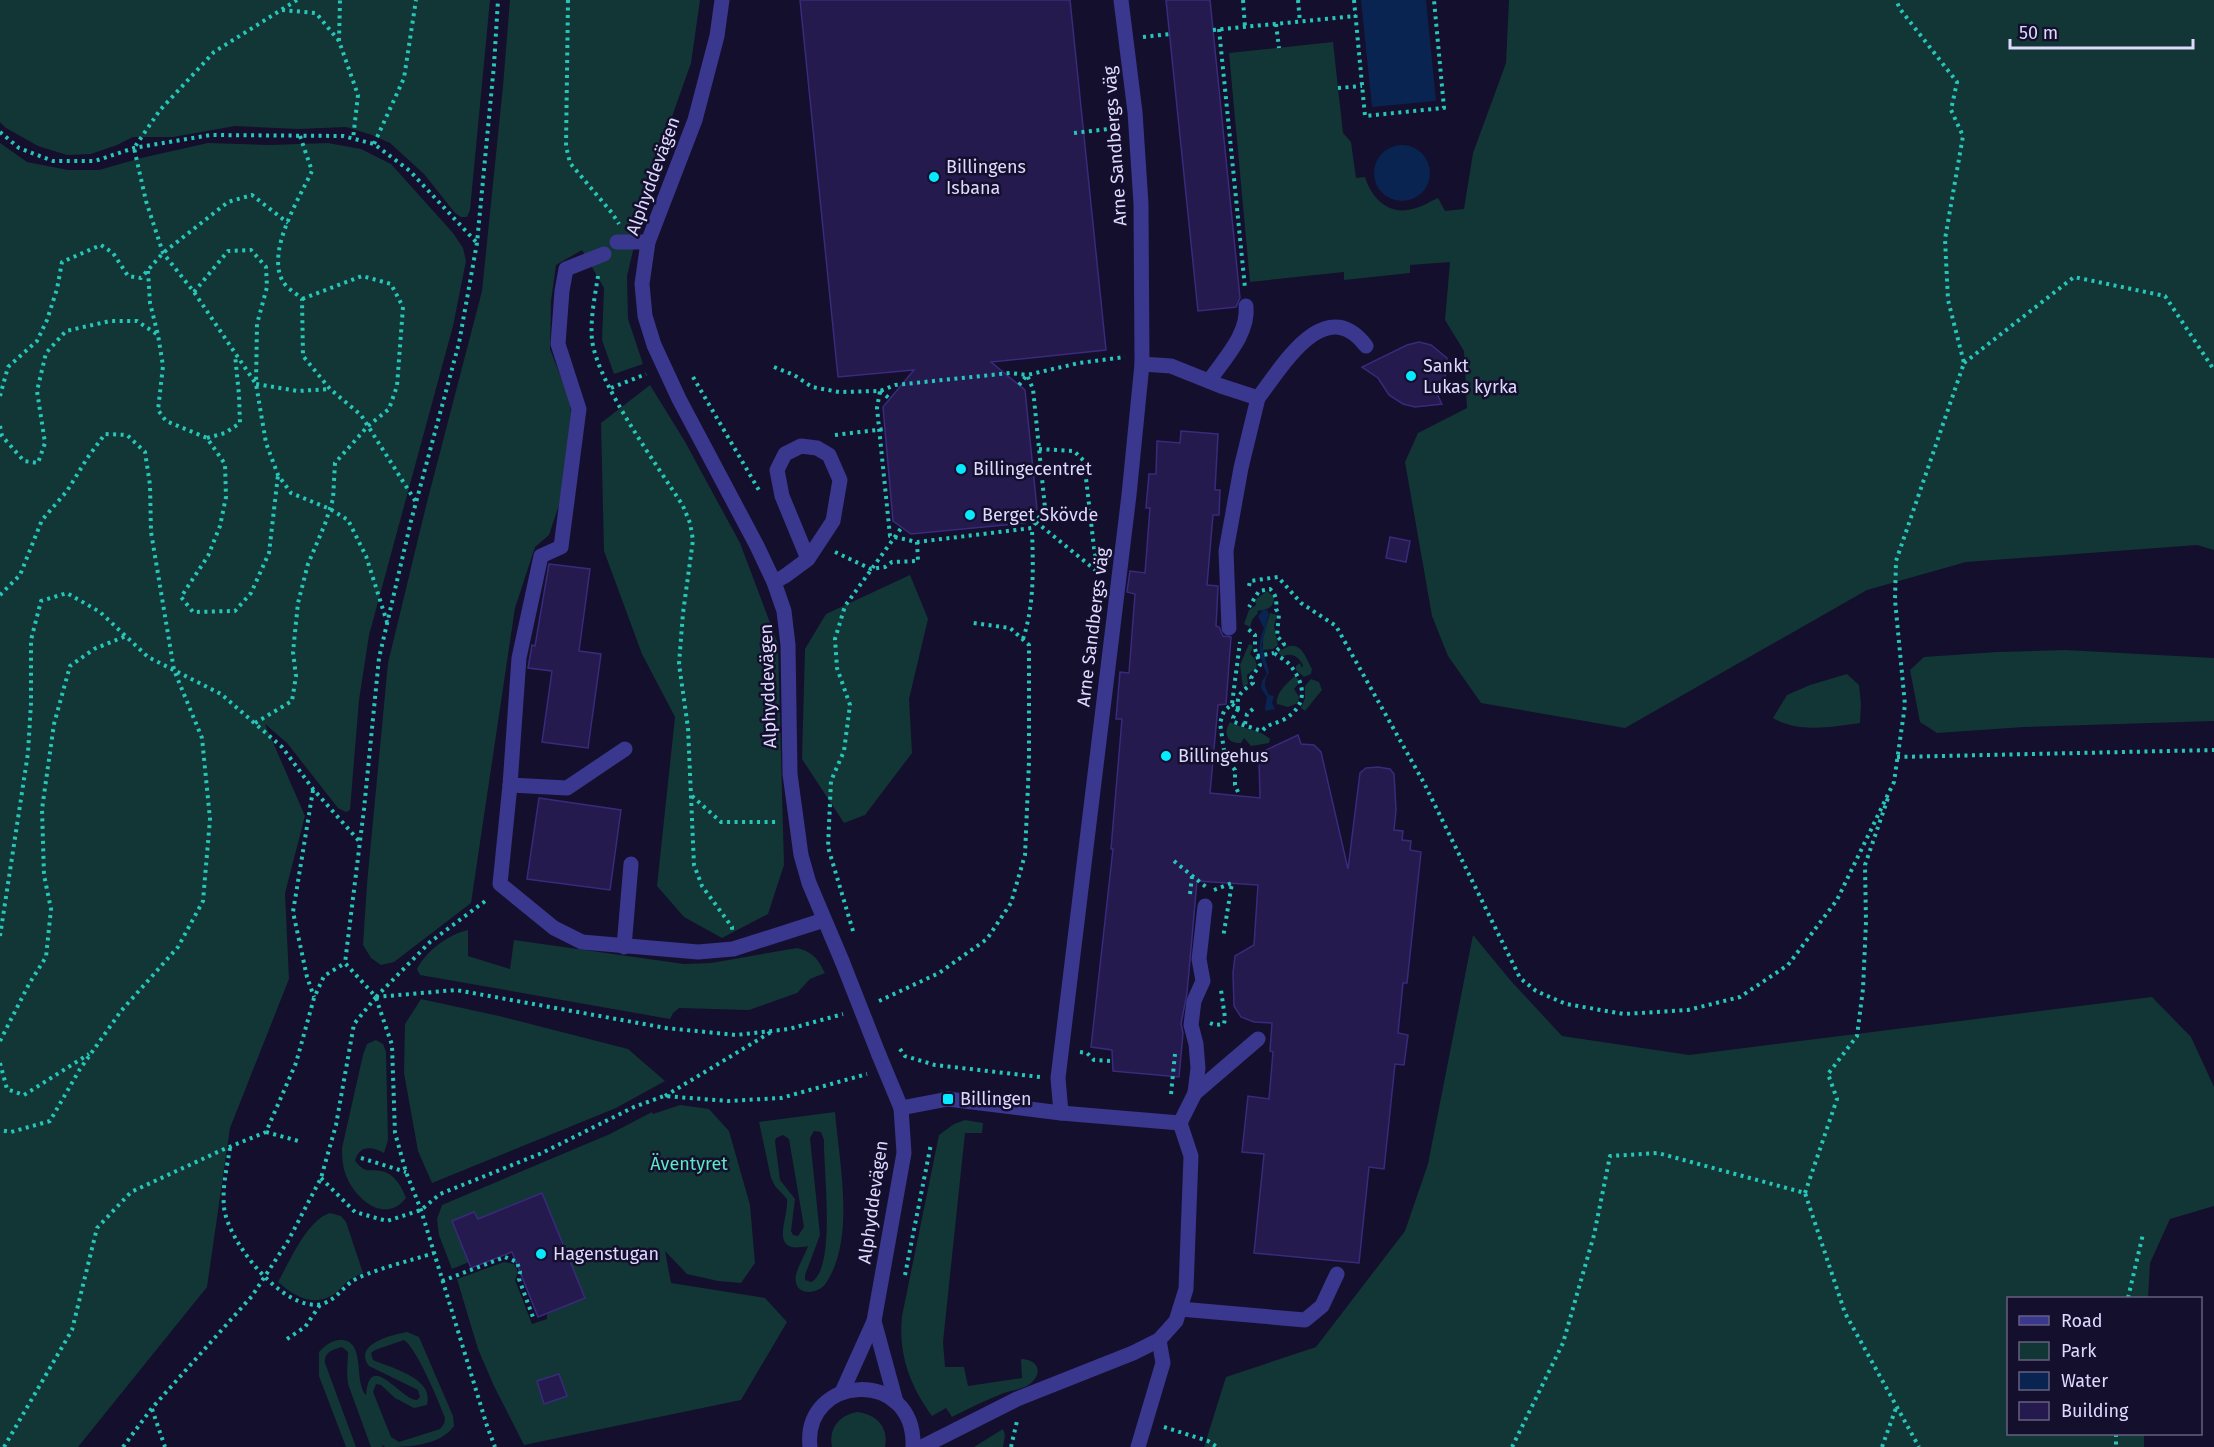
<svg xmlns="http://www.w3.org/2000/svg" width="2214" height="1447" font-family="'Fira Sans',sans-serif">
<rect width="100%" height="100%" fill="#140f2c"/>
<g fill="#113635" fill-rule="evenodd">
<path d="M0 0H490L470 210 467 217H461L455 213 424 174 390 143 372 135 346 127 298 129 235 126 173 137H133L117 145 91 154 67 155 38 146 6 128 0 122Z"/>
<path d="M510 0H700L691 63 651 176 627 276 628 319 643 364 614 374 602 340 604 288 582 250 556 265 551 301 550 349 570 401 572 427 559 505 549 535 535 547 515 608 471 903 394 962 381 965 371 958 363 945 367 884 388 663 426 506 482 291 503 86Z"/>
<path d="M1509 0H2214V550L2197 545 1966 562 1867 590 1625 728 1481 703 1448 656 1432 616 1405 462 1418 433 1467 408 1464 351 1445 320 1450 262 1410 265V273L1344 280V272L1250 282 1229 53 1333 42 1343 133 1351 142 1356 178 1365 177C1372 200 1391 217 1416 208 1424 206 1430 201 1438 198L1445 211 1464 209 1473 153 1506 63Z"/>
<path d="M0 143 27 162 68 170H99L141 158 208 143 270 145 328 143 361 149 391 164 453 233 463 248 466 261 453 326 369 635 359 700 350 810 346 812 338 808 287 743 265 724 305 816 285 893 289 979 230 1128 207 1287 78 1447H0Z"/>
<path d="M650 385 684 440 740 543 778 644 784 865 768 914 722 938 684 917 657 886 675 717 642 654 604 551 601 423Z"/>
<path d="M910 575 928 619 909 699 912 753 865 815 844 823 802 759 805 649 826 614Z"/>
<path d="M1267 591 1274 597C1274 610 1265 609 1257 611L1258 613 1252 620 1250 627 1244 624 1249 610 1256 605 1255 600Z"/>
<path d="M1270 613 1277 615 1274 626 1278 645 1273 649 1263 650V638Z"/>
<path d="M1249 644 1253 646 1250 654 1255 659 1257 667 1247 675 1248 684 1243 687 1240 665Z"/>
<path d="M1289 646C1303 644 1306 659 1312 669L1311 674 1304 677 1296 670V666L1300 663 1302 668 1303 665C1298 656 1291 652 1282 657L1278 652Z"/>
<path d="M2065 650 2214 658V721L2024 727 1937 733 1920 722 1910 670 1924 657 1997 652Z"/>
<path d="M1847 674 1859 685 1861 704 1860 723C1833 727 1798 733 1773 718L1787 695 1810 685Z"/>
<path d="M1295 676 1300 682 1294 689 1299 697 1298 703 1288 707 1277 704C1275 694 1287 683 1295 676Z"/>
<path d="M1311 679 1319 682 1322 690 1305 711 1301 708 1305 698V686Z"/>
<path d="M1230 722C1242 729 1260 729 1270 739L1269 743 1251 746 1244 738 1241 743C1227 744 1223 733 1230 722Z"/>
<path d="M468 930V956L510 969 514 940 684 964 711 963 797 948C813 952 818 959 825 973L810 979 797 993 749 1010 679 1008 673 1013 670 1019 420 975 417 969C426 951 449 934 468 930Z"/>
<path d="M1473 935 1511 981 1562 1036 1689 1055 2152 997 2191 1037 2214 1087V1206L2170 1219 2150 1263 2148 1298H2008V1434H2144V1447H1204L1226 1377 1316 1347 1405 1231 1428 1164Z"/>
<path d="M421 999 499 1016 628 1049 665 1081 616 1108 432 1183 418 1151 404 1073 405 1024Z"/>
<path d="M376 1040 383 1044 386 1052 388 1140 384 1153C371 1146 359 1145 355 1161 367 1175 368 1168 381 1171 394 1173 402 1187 406 1198 387 1222 361 1204 349 1182 343 1171 342 1160 342 1148L363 1055 367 1044Z"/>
<path d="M680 1105 709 1109 729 1131 750 1205 755 1263 741 1283 718 1281 687 1274 665 1251 671 1283 765 1298 787 1322 741 1400 524 1445 494 1386 478 1349 457 1279 504 1262 514 1264 518 1272 515 1280 532 1324 547 1319V1314L585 1298 542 1193 478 1219 474 1212 452 1221 469 1262 452 1269 439 1235 437 1219 442 1205 610 1134 652 1112 653 1114Z"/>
<path d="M835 1112C839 1162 856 1238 826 1283 818 1296 792 1296 796 1275 798 1266 805 1255 808 1246 767 1255 789 1219 787 1199L775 1186 771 1178 759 1122ZM814 1131 821 1132 824 1140C823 1166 837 1270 811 1282L805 1280V1275L820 1235 810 1138ZM783 1135 789 1139 804 1227 798 1236 793 1235 791 1231 795 1199 780 1180 775 1141 776 1138Z"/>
<path d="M965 1120 983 1123 982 1133H965L943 1342 945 1367H964L968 1386 1022 1378 1021 1359C1037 1359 1044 1372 1031 1383 1025 1389 1012 1390 1004 1393 986 1400 969 1408 952 1417L946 1408 932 1416C910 1386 898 1354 902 1316L939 1135 954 1124Z"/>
<path d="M330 1213 341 1216 346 1222 363 1273C357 1276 351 1278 347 1282 342 1286 338 1292 333 1295 312 1307 294 1296 278 1282 290 1261 307 1220 330 1213Z"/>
<path d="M407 1332 419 1337 453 1416 454 1426C440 1446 408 1447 385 1447L383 1445 382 1447H371L348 1384 347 1374 348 1352 342 1347C332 1350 324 1352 325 1363L356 1447H346L319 1376V1352C325 1346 330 1341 339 1340 367 1338 353 1381 366 1395 370 1349 400 1400 417 1400L420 1397 418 1390 369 1366C353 1344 391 1335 407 1332ZM404 1340C416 1347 440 1404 445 1418L444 1424 440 1429 399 1442 391 1437 373 1392 376 1384 381 1385 395 1398 414 1408 427 1405C435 1378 391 1368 373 1360L371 1353 375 1350Z"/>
<path d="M857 1412C876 1414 889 1427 885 1447H832C828 1428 840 1415 857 1412Z"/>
<path d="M1003 1429 1005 1435 1003 1447H974Z"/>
</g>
<g fill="#092451">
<path d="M1361 0H1426L1436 101 1372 107Z"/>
<circle cx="1402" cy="173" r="28"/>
<path d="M1263 610H1267L1269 614 1262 645 1269 673C1263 681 1264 686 1269 695L1274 696 1272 703 1275 709 1266 711 1265 709 1267 697 1261 688 1262 681 1267 674C1259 655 1257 646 1264 628L1258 616Z"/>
</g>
<g fill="#241a4e" stroke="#392a7c" stroke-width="1.5">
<path d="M800 0H1070L1106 350 991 362 1025 390 1037 509 1025 523 911 534 893 521 883 407 914 370 838 377Z"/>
<path d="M1166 0H1210L1240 298 1236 307 1198 311Z"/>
<path d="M1419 342 1431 345 1447 358 1445 380 1436 392 1442 404 1415 407 1403 404 1389 395 1378 378 1362 367 1407 345Z"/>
<path d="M1181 431 1218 434 1215 490H1220L1219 515H1213L1207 585 1218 586 1216 626 1219 627 1223 636 1231 637 1226 704 1218 705 1210 793 1260 798 1259 760 1264 751 1298 735 1301 744 1314 745 1321 752 1348 869 1360 773 1366 768 1378 767 1390 769 1394 774 1396 810 1394 830 1403 831 1402 840 1411 841 1410 850 1421 852 1407 983H1403L1398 1033 1408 1035 1404 1065 1395 1064 1384 1169 1369 1167 1359 1263 1254 1253 1264 1154 1242 1152 1248 1096 1269 1099 1273 1052 1270 1051 1272 1023 1254 1022 1241 1017 1234 1006 1233 973 1235 956 1254 945 1258 885 1197 881 1187 993 1181 1024 1183 1033 1179 1077 1113 1071 1112 1050 1091 1047 1113 849H1111L1122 719H1116L1120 672 1129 673 1135 594 1127 592 1130 571 1145 573 1150 508H1146L1149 474H1156L1157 441 1180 443Z"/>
<path d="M1390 537 1410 541 1406 562 1386 558Z"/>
<path d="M549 564 590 569 579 651 601 654 588 748 542 742 552 671 528 668 532 645 535 646Z"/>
<path d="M539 798 621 810 610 890 527 879Z"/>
<path d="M542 1193 585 1298 538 1317 512 1252 471 1268 452 1221 474 1212 478 1219Z"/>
<path d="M559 1374 567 1396 544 1404 537 1381Z"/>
</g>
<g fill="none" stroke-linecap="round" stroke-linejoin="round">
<g stroke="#27c6ba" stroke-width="4" stroke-dasharray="3 4.5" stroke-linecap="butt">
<path d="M297 0 214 52 160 110 134 148 146 201 163 253 194 292 256 384 266 443 278 475 291 493 330 509 348 520 366 556 387 622"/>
<path d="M568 0 566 146 570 163 612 213 619 224"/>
<path d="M1243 0 1245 27"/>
<path d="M1298 0 1300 22"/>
<path d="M1354 0 1365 116 1444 108 1434 0"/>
<path d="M282 10 316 13 339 41 358 95 353 139"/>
<path d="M1276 24 1279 48"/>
<path d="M1219 29 1245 288"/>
<path d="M1213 30 1356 16"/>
<path d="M1143 37 1170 34"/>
<path d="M339 41 340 0"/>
<path d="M1338 88 1362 86"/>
<path d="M0 132 19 148 53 161H95L134 148 211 135 343 136 374 144 410 171 477 243"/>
<path d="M1074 133 1117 128"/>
<path d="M300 136 312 171C299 199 267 249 282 280 285 287 296 293 302 299L303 356 330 389 361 415 416 502"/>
<path d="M374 144 404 78 416 0"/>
<path d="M148 271 150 303 158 335"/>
<path d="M598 276C595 296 590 319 592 340 598 385 658 466 683 506L690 523 693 540 683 613 679 664 688 728 694 865 702 886 732 927V931"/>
<path d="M194 292 228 251 251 250 266 267 267 287 257 324 256 384 298 391 330 389"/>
<path d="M1964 363 2074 277 2165 296 2214 370"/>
<path d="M774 367 794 375 812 387 839 392 880 391 895 385 1010 373 1027 375 1033 389 1045 508 1032 528 917 542 890 536 877 408 880 391"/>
<path d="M693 377 760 492"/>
<path d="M1019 385 1027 375 1079 363 1125 357"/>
<path d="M611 388 646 374"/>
<path d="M880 391 890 399"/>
<path d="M0 396 8 367 37 341 47 320 57 289 62 262 101 245 113 253 128 276 141 278 163 253 228 202 252 195 288 223"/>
<path d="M0 426 2 436 24 461 38 463 45 443 37 391 46 353 66 331 110 321H137L158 335 163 366 158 410 166 421 207 438 225 464 226 497 220 526 208 556 181 597 193 612 235 611 251 593 269 553 278 475"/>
<path d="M835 435 885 429"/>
<path d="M207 438 225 433 240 423 239 395 235 355"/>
<path d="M1039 449 1074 451 1084 461 1094 548 1098 570"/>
<path d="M1030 517 1099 573"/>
<path d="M835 552 871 569 885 567 892 562 918 561 917 542"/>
<path d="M1249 586 1250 581 1278 577 1301 603 1336 626 1424 783 1520 978 1536 991 1566 1004 1624 1014 1688 1010 1740 997 1788 965 1837 900 1894 782 1905 705 1895 600 1896 561 1964 363 1948 300 1945 239 1963 136 1951 110 1957 82 1900 9 1896 0"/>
<path d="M0 595 20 575 42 520 67 491 88 457 105 434 127 435 145 452 150 485 151 532 174 670 202 738 210 819 203 901 178 947 121 1011 80 1069 50 1121 11 1132 0 1130"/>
<path d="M1023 639C1035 603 1033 565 1032 528"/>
<path d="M1257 656 1274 653"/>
<path d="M1232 704 1238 709C1236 695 1242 691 1253 683L1251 678 1260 665 1255 649V635L1247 628"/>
<path d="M1238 709 1233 718 1234 722 1262 731C1269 723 1275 724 1283 720 1308 706 1306 685 1290 665 1286 660 1279 657 1274 653L1284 644 1277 636 1279 614 1276 609C1277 601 1276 594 1270 589L1259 591 1249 607"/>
<path d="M255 723 292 701 296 676 293 652 298 603 308 564 325 524 333 499 335 463 368 426 389 409 397 386 403 307 391 284 362 276 302 299"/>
<path d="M1245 724 1247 714 1254 708"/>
<path d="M1897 757 2214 750"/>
<path d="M313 790 293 912 307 977 314 997"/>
<path d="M1238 792 1235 785V770L1225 757 1220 723 1224 711 1232 704 1240 642"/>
<path d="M692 796 721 822H779"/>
<path d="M1174 861 1206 887"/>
<path d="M1214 890 1232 883 1223 938"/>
<path d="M1190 894 1192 876"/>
<path d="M853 931 828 847 831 781 844 751 850 705 837 668 835 639 845 606 902 527"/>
<path d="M0 936 28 753 31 703V640L41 601 67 593 100 612 148 657 221 694 282 747 313 789 360 842"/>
<path d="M376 997 456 990 666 1028 736 1035 789 1029 843 1014"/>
<path d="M376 997 430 942 488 899"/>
<path d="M376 998 392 1045 395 1133 406 1172 421 1210 487 1426 495 1447"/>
<path d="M879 1001 939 973 987 939 1011 903 1025 855 1029 762V645L1010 628 973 623"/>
<path d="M1210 1023 1215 1025 1224 1024 1225 1018 1221 990"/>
<path d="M0 1041 29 984 46 957 51 909 44 875 42 809 54 724 70 666 94 649 126 636"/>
<path d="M900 1049 905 1056 935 1065 1040 1077"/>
<path d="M1080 1052 1087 1053 1094 1060 1112 1061"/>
<path d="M0 1063 7 1089 24 1095 89 1054"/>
<path d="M1171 1094 1175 1054"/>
<path d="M665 1096 771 1032"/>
<path d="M266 1132 302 1142"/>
<path d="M230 1148C227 1167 222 1188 224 1207 227 1241 284 1313 322 1304 335 1300 341 1290 351 1282 367 1271 413 1260 434 1253"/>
<path d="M361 1158 406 1172"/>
<path d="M321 1178 355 1212 387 1221 421 1210 440 1194 542 1153 634 1107 664 1096 728 1101 781 1098 867 1074"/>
<path d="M1805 1193 1837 1099 1828 1074 1857 1036 1863 989 1866 922 1865 865 1888 798"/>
<path d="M905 1275 931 1144"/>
<path d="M442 1281 505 1257 517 1262 520 1272 519 1279 534 1320"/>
<path d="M2128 1298 2143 1234"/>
<path d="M287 1339 305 1327 320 1305"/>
<path d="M152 1409 165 1447"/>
<path d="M1164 1427 1208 1441 1217 1447"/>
<path d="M2116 1434V1447"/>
<path d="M4 1447 72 1330 97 1228 131 1192 222 1150 266 1132 296 1063 314 998 324 976 345 963"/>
<path d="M123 1447 152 1408 252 1296 288 1241 321 1178 336 1125 354 1024 376 997 345 963 364 809 379 658 411 521 459 343 477 243 494 65 498 0"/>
<path d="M1011 1447 1017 1421"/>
<path d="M1512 1447 1563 1343 1594 1235 1610 1156 1658 1153 1805 1193 1845 1313 1919 1447"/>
<path d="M1882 1447 1896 1408"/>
</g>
<g stroke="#39378e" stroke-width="15">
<path d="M722 0 717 36 695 120 648 242 642 284 645 316 654 345 679 399 757 546 774 582 784 611 788 645 790 774 801 855 809 883 842 961"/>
<path d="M617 242H648"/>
<path d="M604 254 566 269 562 291 558 344 579 409 561 547 541 556 519 658 510 785 500 884 554 928 582 942 698 952 733 949 824 920"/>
<path d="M1142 364 1171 366 1221 386 1258 398C1282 367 1325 292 1366 346"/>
<path d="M1209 381C1224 359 1249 334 1246 306"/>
<path d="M774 582 785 576 808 559 833 521 840 480 829 455 817 448 801 446 785 454 777 470 782 496 808 559"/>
<path d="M1229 628 1226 551 1241 468 1258 398"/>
<path d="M510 785 567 788 625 749"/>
<path d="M624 947 631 864"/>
<path d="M1195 1093 1258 1039"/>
<path d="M901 1108 948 1099 1061 1113 1180 1123"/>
<path d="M1061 1113 1058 1078 1129 495 1142 364 1141 204 1135 112 1121 0"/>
<path d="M1180 1309 1305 1320 1322 1306 1337 1274"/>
<path d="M874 1321 896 1402"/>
<path d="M842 1392 874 1321 904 1153 901 1108 879 1055"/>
<path d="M810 1447C802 1374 916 1367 913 1447"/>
<path d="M922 1447 1017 1399 1133 1353 1159 1340 1176 1321 1186 1289 1191 1156 1180 1123 1195 1093 1198 1068 1196 1044 1191 1025 1194 1001 1203 981 1199 959 1205 906"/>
<path d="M1138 1447 1163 1363 1159 1340"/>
</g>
<path stroke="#39378e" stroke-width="15" d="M842 961 879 1055"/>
</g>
<g fill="#06e9ff" stroke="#140f2c" stroke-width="2">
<circle cx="934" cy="177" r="6"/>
<circle cx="1411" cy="376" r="6"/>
<circle cx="961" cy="469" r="6"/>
<circle cx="970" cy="515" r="6"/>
<circle cx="1166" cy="756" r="6"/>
<rect x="942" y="1093" width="12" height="12" rx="3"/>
<circle cx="541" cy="1254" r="6"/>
</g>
<g text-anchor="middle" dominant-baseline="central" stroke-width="5" stroke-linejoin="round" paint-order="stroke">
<g font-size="18" fill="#dedaff" stroke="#140f2c">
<text transform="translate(1115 146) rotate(-94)">Arne Sandbergs väg</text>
<text transform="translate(653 176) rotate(-70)">Alphyddevägen</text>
<text transform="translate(1093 627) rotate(-83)">Arne Sandbergs väg</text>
<text transform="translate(768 686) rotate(-92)">Alphyddevägen</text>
<text transform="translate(873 1202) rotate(-82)">Alphyddevägen</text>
</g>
<g font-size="18" fill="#dedaff" stroke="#140f2c" text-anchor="start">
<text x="946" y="167">Billingens<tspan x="946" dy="21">Isbana</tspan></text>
<text x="1423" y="366">Sankt<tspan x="1423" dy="21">Lukas kyrka</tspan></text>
<text x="973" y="469">Billingecentret</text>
<text x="982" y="515">Berget Skövde</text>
<text x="1178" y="756">Billingehus</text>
<text x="960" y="1099">Billingen</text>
<text x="553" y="1254">Hagenstugan</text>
</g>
<g font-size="18" fill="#5ce9c4" stroke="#140f2c">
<text x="689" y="1164">Äventyret</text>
</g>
</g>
<rect x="2007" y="1297" width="195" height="138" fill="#140f2c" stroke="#656080" stroke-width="1.5"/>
<rect x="2019" y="1316" width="30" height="9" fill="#39378e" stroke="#656080" stroke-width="1.5"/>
<text x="2061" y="1327" font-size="18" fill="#dedaff">Road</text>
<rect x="2019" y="1342" width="30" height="18" fill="#113635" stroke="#656080" stroke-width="1.5"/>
<text x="2061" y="1357" font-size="18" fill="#dedaff">Park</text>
<rect x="2019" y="1372" width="30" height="18" fill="#092451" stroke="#656080" stroke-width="1.5"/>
<text x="2061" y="1387" font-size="18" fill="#dedaff">Water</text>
<rect x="2019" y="1402" width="30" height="18" fill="#241a4e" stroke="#656080" stroke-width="1.5"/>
<text x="2061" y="1417" font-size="18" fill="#dedaff">Building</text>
<path d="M2010 39v9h183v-9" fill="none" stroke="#dedaff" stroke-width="3"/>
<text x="2019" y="39" font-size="18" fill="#dedaff" stroke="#140f2c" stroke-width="4.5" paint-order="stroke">50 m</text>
</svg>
